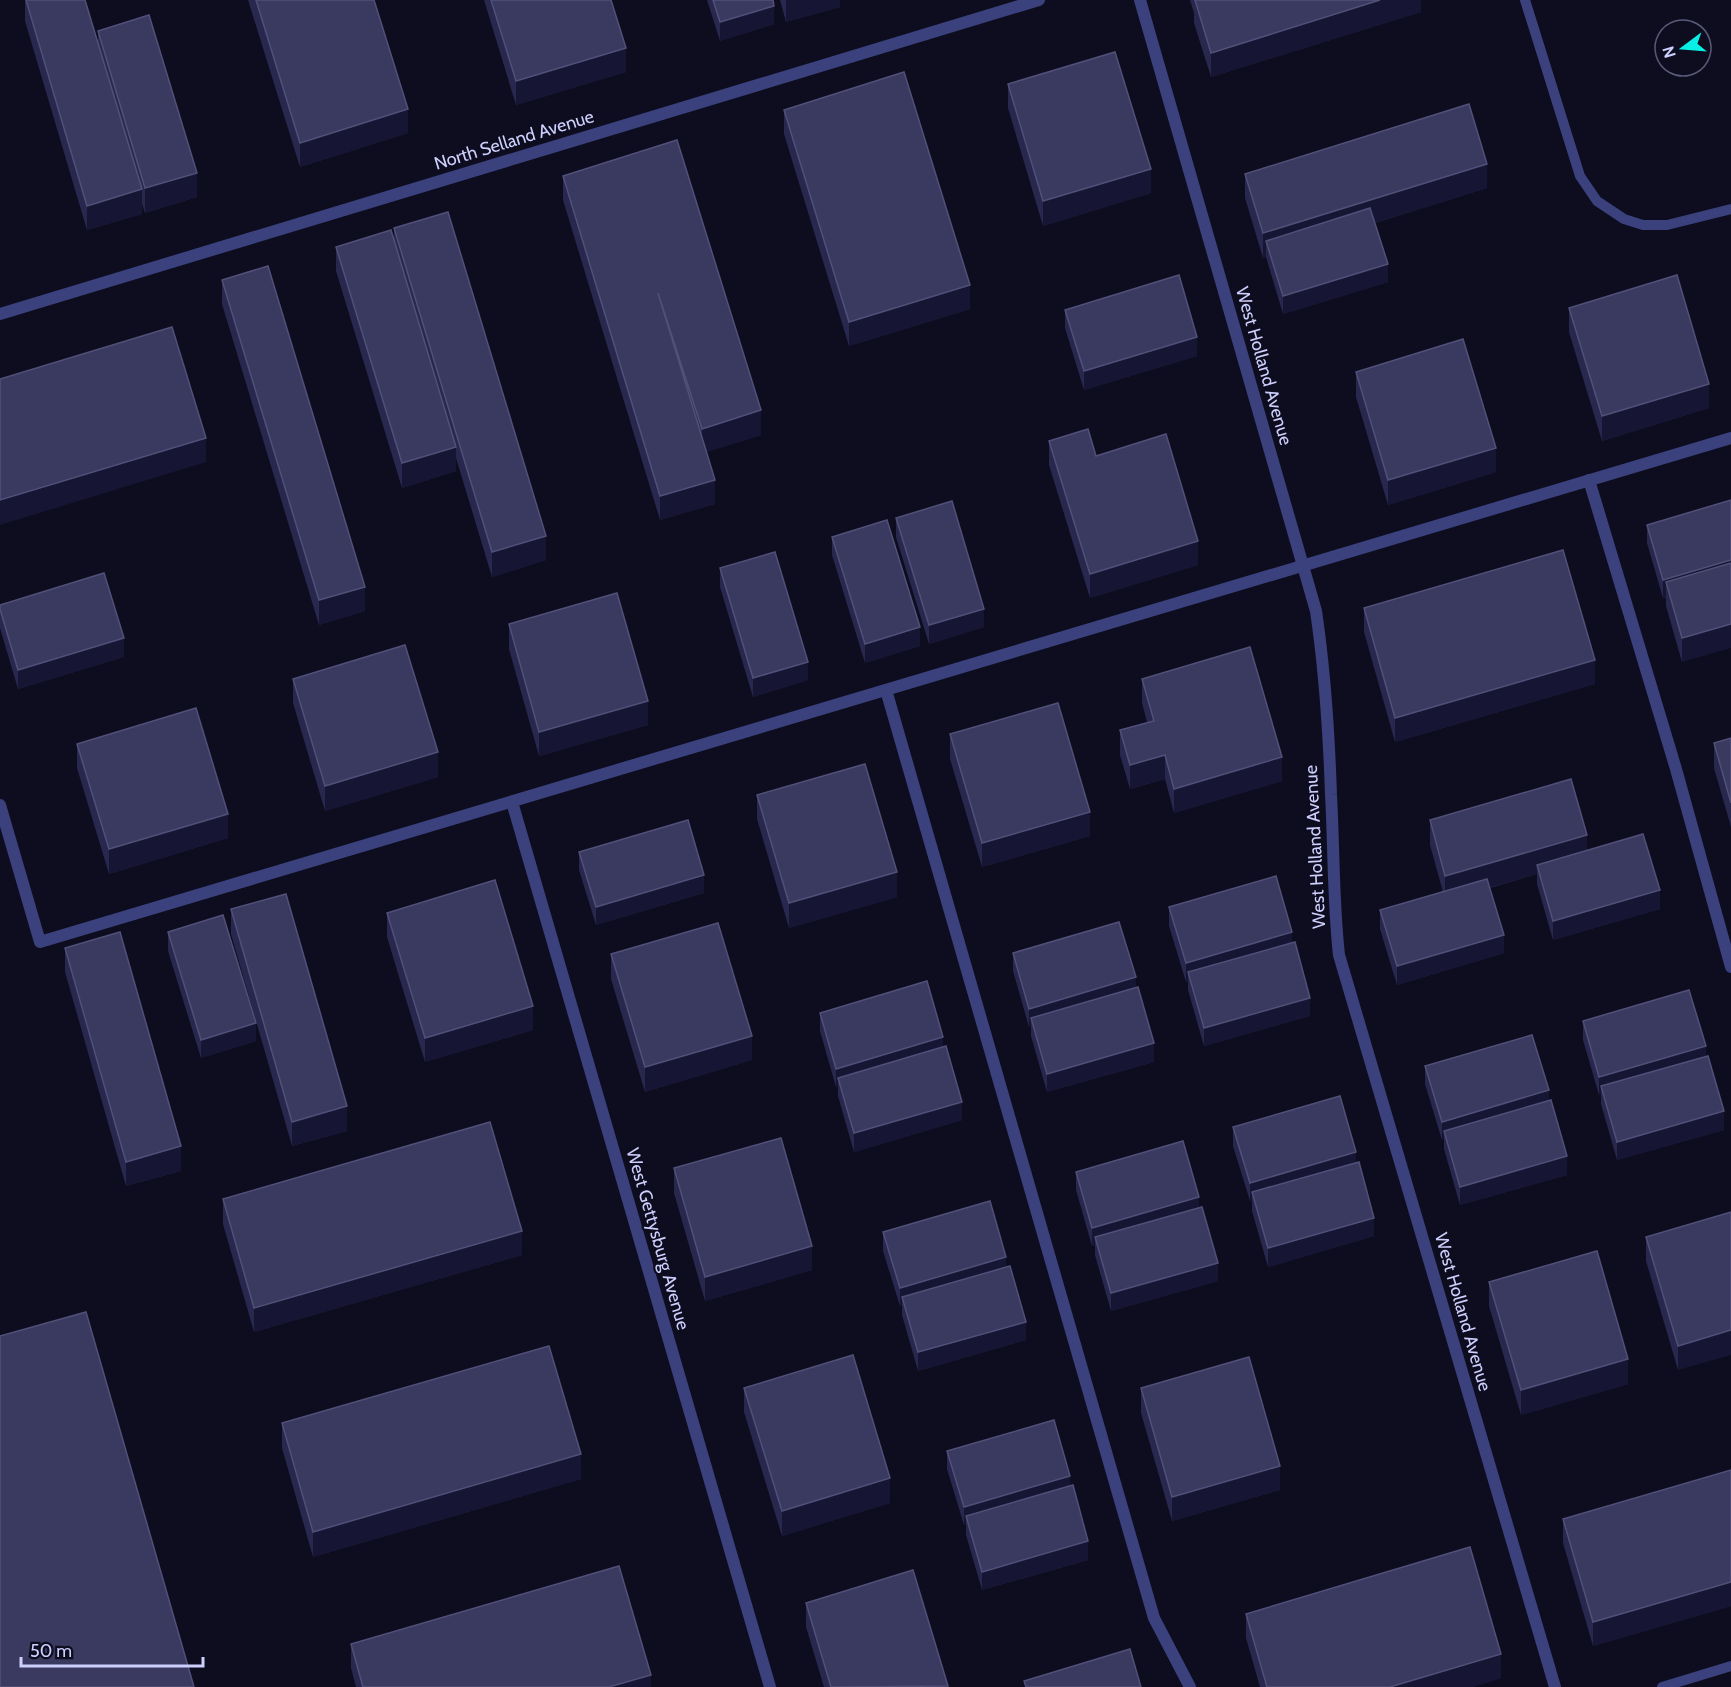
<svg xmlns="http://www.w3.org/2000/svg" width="1731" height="1687" font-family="Cabin,sans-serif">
<rect width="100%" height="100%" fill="#0e0d1f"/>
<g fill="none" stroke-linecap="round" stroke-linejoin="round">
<g stroke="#3a417d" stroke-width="10">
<path d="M1525 0 1580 176 1597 201 1624 219 1643 225H1667L1731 209"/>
<path d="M1662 1687 1731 1666"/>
</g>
<g stroke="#3a417d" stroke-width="12">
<path d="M1140 0 1316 611C1325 672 1329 734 1331 795 1334 849 1333 902 1339 955L1555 1687"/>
<path d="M0 314 1039 0"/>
<path d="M1589 480 1676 769 1731 967"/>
<path d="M886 690 1154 1618 1190 1687"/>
<path d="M512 802 770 1687"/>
<path d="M0 805 40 942 1731 438"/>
</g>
</g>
<g fill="#28274d">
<path d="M25 0H85L98 42V31L197 197 145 213 142 204V214L87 230 25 21Z"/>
<path d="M248 0H374L408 133 300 167Z"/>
<path d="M484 0H611L626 72 516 105Z"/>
<path d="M707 0H773L774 24 720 41Z"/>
<path d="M780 0H840V7L786 22Z"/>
<path d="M1190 0H1421V12L1211 77 1194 23V13Z"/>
<path d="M1008 84 1151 193 1043 226 1008 108Z"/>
<path d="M784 110 970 309 849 346 784 134Z"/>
<path d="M1245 174 1487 188 1375 223 1388 282 1283 314 1266 257 1263 258 1245 198Z"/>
<path d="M563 176 761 435 706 452 715 504 660 520 563 200Z"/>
<path d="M394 228 546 560 492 577 456 458V471L402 488 336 271V247L394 241Z"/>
<path d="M222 280 365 611 319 625 222 304Z"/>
<path d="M1569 308 1709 408 1602 441 1569 332Z"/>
<path d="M1065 310 1197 356 1084 390 1065 328Z"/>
<path d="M1356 372 1496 472 1388 505 1356 397Z"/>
<path d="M1049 441 1096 456 1198 565 1090 598 1049 465Z"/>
<path d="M1731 500 1682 662 1666 606V598H1663L1647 543V525Z"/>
<path d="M896 518 984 627 929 644 896 537Z"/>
<path d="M832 537 920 646 865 663 832 555Z"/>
<path d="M720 568 808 680 753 697 720 587Z"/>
<path d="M0 605 124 657 18 689 0 628Z"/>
<path d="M1364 608 1595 684 1395 742 1364 632Z"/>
<path d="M509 624 648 725 539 756 509 649Z"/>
<path d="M293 679 438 777 325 811 293 703Z"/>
<path d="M1142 679 1282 781 1174 813 1165 779 1130 789 1120 755V730L1147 722 1142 703Z"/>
<path d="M950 734 1090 836 982 867 950 759Z"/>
<path d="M1731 738V827L1714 768V743Z"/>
<path d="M77 744 228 838 109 874 77 768Z"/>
<path d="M757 795 897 897 789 928 757 819Z"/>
<path d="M1430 820 1587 851 1660 909 1553 940 1537 884V874L1490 888 1504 953 1397 985 1380 929V910L1443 892 1430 845Z"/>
<path d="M579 852 704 893 596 925 579 870Z"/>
<path d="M1169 907 1292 942 1310 1016 1204 1046 1188 990V981L1186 982 1169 926Z"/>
<path d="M231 909 347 1131 292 1146 231 934Z"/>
<path d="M387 913 533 1030 425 1062 387 937Z"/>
<path d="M168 932 256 1041 201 1058 168 951Z"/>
<path d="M65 948 181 1171 126 1186 65 972Z"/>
<path d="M1013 953 1136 988 1154 1062 1047 1092 1031 1036V1027H1029L1013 971Z"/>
<path d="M611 954 752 1060 645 1092 611 979Z"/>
<path d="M820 1013 943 1047 962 1120 854 1152 838 1096V1087H836L820 1031Z"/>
<path d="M1583 1021 1706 1056 1724 1130 1617 1160 1601 1104V1095H1599L1583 1040Z"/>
<path d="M1425 1066 1549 1101 1567 1175 1460 1205 1444 1149V1140H1442L1425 1084Z"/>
<path d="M1233 1127 1356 1162 1374 1236 1268 1267 1252 1211V1201H1250L1233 1146Z"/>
<path d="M674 1168 812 1270 705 1301 674 1193Z"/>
<path d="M1076 1172 1199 1208 1218 1281 1111 1311 1095 1255V1245L1092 1246 1076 1190Z"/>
<path d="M223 1199 522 1255 254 1332 223 1224Z"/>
<path d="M1731 1212 1678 1370 1646 1261V1237Z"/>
<path d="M883 1232 1006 1267 1026 1340 918 1371 902 1315V1305L900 1306 883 1251Z"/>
<path d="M1489 1282 1628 1384 1521 1415 1489 1306Z"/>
<path d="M744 1388 890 1503 782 1536 744 1412Z"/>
<path d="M1141 1388 1280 1490 1172 1521 1141 1413Z"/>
<path d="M282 1423 581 1479 313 1557 282 1448Z"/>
<path d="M947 1451 1070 1486 1088 1560 982 1590 966 1535V1525H964L947 1469Z"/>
<path d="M1731 1470V1606L1593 1646 1563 1543V1519Z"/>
<path d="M806 1603 948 1687H824L806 1627Z"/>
<path d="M1246 1614 1501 1678 1472 1687H1260L1246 1638Z"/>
<path d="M351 1644 651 1687H356L351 1668Z"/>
</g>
<g fill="#161533">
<path d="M786 0H840V7L786 22Z"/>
<path d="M1380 0H1421V12L1211 77V53Z"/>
<path d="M774 6V24L720 41V22Z"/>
<path d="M626 48V72L516 105V81Z"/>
<path d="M408 109V133L300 167V143Z"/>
<path d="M1487 164V188L1271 255 1266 241V257L1263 258V233Z"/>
<path d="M1151 169V193L1043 226V201Z"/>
<path d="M197 173V197L145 213V188Z"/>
<path d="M142 189V214L87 230V206Z"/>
<path d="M1388 264V282L1283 314V296Z"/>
<path d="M970 285V309L849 346V322Z"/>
<path d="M1197 337V356L1084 390V371Z"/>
<path d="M1709 384V408L1602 441V416Z"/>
<path d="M761 410V435L702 453V429Z"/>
<path d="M206 438V462L0 525V500Z"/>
<path d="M456 447V471L402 488V463Z"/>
<path d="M1496 448V472L1388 505V480Z"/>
<path d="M715 480V504L660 520V496Z"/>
<path d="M546 536V560L492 577V552Z"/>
<path d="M1198 541V565L1090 598V574Z"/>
<path d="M1731 560V579L1666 582V597L1663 598V580Z"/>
<path d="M365 587V611L319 625V600Z"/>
<path d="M984 609V627L929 644V625Z"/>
<path d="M1731 624V648L1682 662V638Z"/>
<path d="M920 627V646L865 663V644Z"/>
<path d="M124 638V657L18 689V670Z"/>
<path d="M1595 660V684L1395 742V718Z"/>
<path d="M808 662V680L753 697V678Z"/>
<path d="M648 701V725L539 756V732Z"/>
<path d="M438 752V777L325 811V786Z"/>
<path d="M1165 755V779L1130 789V765Z"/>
<path d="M1282 757V781L1174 813V789Z"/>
<path d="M1090 812V836L982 867V843Z"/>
<path d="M228 814V838L109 874V849Z"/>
<path d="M1587 835V860L1537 865V874L1445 900V876Z"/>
<path d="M897 872V897L789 928V903Z"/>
<path d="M704 875V893L596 925V907Z"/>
<path d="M1660 890V909L1553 940V921Z"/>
<path d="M1292 932V950L1188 972V981L1186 982V963Z"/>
<path d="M1504 935V953L1397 985V966Z"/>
<path d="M1136 977V996L1031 1018V1027H1029V1009Z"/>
<path d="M1310 998V1016L1204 1046V1028Z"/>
<path d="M533 1006V1030L425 1062V1038Z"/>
<path d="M256 1023V1041L201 1058V1040Z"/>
<path d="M752 1036V1060L645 1092V1067Z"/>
<path d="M943 1037V1056L838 1078V1087H836V1069Z"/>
<path d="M1154 1043V1062L1047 1092V1074Z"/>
<path d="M1706 1046V1064L1601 1086V1095H1599V1077Z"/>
<path d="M1549 1090V1109L1444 1131V1140H1442V1122Z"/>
<path d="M962 1102V1120L854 1152V1133Z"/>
<path d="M347 1106V1131L292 1146V1122Z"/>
<path d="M1724 1111V1130L1617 1160V1142Z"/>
<path d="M181 1146V1171L126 1186V1162Z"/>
<path d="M1356 1152V1170L1252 1192V1201H1250V1183Z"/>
<path d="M1567 1156V1175L1460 1205V1187Z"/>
<path d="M1199 1197V1216L1095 1237V1245L1092 1246V1228Z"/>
<path d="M1374 1218V1236L1268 1267V1248Z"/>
<path d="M522 1231V1255L254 1332V1308Z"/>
<path d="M812 1246V1270L705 1301V1277Z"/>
<path d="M1006 1257V1275L902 1297V1305L900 1306V1288Z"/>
<path d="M1218 1263V1281L1111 1311V1293Z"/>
<path d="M1026 1322V1340L918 1371V1352Z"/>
<path d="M1731 1330V1355L1678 1370V1346Z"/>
<path d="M1628 1359V1384L1521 1415V1390Z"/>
<path d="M581 1454V1479L313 1557V1532Z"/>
<path d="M1280 1466V1490L1172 1521V1497Z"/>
<path d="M1070 1476V1494L966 1516V1525H964V1507Z"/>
<path d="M890 1478V1503L782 1536V1511Z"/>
<path d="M1088 1541V1560L982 1590V1572Z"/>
<path d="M1731 1582V1606L1593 1646V1622Z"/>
<path d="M1501 1654V1678L1472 1687H1390Z"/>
<path d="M651 1675V1687H609Z"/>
</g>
<g fill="#3a3960" stroke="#515079" stroke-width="1.5">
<path d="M26 0H85L142 189 87 206Z"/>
<path d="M256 0H374L408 109 300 143Z"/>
<path d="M491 0H611L626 48 516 81Z"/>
<path d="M713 0H773L774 6 720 22Z"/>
<path d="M1195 0H1380L1211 53Z"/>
<path d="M149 15 197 173 145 188 98 31Z"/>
<path d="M1115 52 1151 169 1043 201 1008 84Z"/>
<path d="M904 72 970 285 849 322 784 110Z"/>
<path d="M1469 104 1487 164 1263 233 1245 174Z"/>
<path d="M677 140 761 410 702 429 658 293 715 480 660 496 563 176Z"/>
<path d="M1370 208 1388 264 1283 296 1266 241Z"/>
<path d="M448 212 546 536 492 552 394 228Z"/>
<path d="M391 230 456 447 402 463 336 247Z"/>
<path d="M268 266 365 587 319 600 222 280Z"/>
<path d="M1179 275 1197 337 1084 371 1065 310Z"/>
<path d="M1677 275 1709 384 1602 416 1569 308Z"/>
<path d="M172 327 206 438 0 500V379Z"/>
<path d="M1463 339 1496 448 1388 480 1356 372Z"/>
<path d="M1088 429 1096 456 1166 434 1198 541 1090 574 1049 441Z"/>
<path d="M1731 500V560L1663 580 1647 525Z"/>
<path d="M952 501 984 609 929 625 896 518Z"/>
<path d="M887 520 920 627 865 644 832 537Z"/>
<path d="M1563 550 1595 660 1395 718 1364 608Z"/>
<path d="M775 552 808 662 753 678 720 568Z"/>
<path d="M1731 563V624L1682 638 1666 582Z"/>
<path d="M104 573 124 638 18 670 0 609V605Z"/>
<path d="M617 593 648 701 539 732 509 624Z"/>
<path d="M405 645 438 752 325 786 293 679Z"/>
<path d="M1250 647 1282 757 1174 789 1165 755 1130 765 1120 730 1154 721 1142 679Z"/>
<path d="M1058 703 1090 812 982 843 950 734Z"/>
<path d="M196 708 228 814 109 849 77 744Z"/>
<path d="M1731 738V803L1714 743Z"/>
<path d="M865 764 897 872 789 903 757 795Z"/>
<path d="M1571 779 1587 835 1445 876 1430 820Z"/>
<path d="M688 820 704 875 596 907 579 852Z"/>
<path d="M1643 834 1660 890 1553 921 1537 865Z"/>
<path d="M1276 876 1292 932 1186 963 1169 907Z"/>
<path d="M1487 879 1504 935 1397 966 1380 910Z"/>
<path d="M495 880 533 1006 425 1038 387 913Z"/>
<path d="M286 894 347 1106 292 1122 231 909Z"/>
<path d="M223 915 256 1023 201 1040 168 932Z"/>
<path d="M1119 922 1136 977 1029 1009 1013 953Z"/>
<path d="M718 923 752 1036 645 1067 611 954Z"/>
<path d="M120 932 181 1146 126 1162 65 948Z"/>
<path d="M1295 942 1310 998 1204 1028 1188 972Z"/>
<path d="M927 981 943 1037 836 1069 820 1013Z"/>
<path d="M1138 987 1154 1043 1047 1074 1031 1018Z"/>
<path d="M1689 990 1706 1046 1599 1077 1583 1021Z"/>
<path d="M1532 1035 1549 1090 1442 1122 1425 1066Z"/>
<path d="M946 1046 962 1102 854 1133 838 1078Z"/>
<path d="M1708 1056 1724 1111 1617 1142 1601 1086Z"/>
<path d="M1340 1096 1356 1152 1250 1183 1233 1127Z"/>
<path d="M1551 1100 1567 1156 1460 1187 1444 1131Z"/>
<path d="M490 1122 522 1231 254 1308 223 1199Z"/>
<path d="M781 1138 812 1246 705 1277 674 1168Z"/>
<path d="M1183 1141 1199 1197 1092 1228 1076 1172Z"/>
<path d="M1359 1162 1374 1218 1268 1248 1252 1192Z"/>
<path d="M990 1201 1006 1257 900 1288 883 1232Z"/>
<path d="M1202 1207 1218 1263 1111 1293 1095 1237Z"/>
<path d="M1731 1212V1330L1678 1346 1646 1237Z"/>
<path d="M1597 1251 1628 1359 1521 1390 1489 1282Z"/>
<path d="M1010 1266 1026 1322 918 1352 902 1297Z"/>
<path d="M86 1312 194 1687H0V1336Z"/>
<path d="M549 1346 581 1454 313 1532 282 1423Z"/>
<path d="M853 1355 890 1478 782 1511 744 1388Z"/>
<path d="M1249 1357 1280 1466 1172 1497 1141 1388Z"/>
<path d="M1054 1420 1070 1476 964 1507 947 1451Z"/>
<path d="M1731 1470V1582L1593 1622 1563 1519Z"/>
<path d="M1073 1485 1088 1541 982 1572 966 1516Z"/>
<path d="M1470 1547 1501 1654 1390 1687H1267L1246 1614Z"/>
<path d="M619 1566 651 1675 609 1687H363L351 1644Z"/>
<path d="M913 1570 948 1686 831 1687 806 1603Z"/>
<path d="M1130 1649 1141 1687H1026L1024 1681Z"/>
</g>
<g text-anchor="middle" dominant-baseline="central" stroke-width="4.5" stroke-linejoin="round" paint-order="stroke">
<g font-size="18" fill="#cdcffd" stroke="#0e0d1f">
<text transform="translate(514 140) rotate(-17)">North Selland Avenue</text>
<text transform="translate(1264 366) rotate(74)">West Holland Avenue</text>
<text transform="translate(1315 847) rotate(-93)">West Holland Avenue</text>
<text transform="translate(658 1239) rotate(74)">West Gettysburg Avenue</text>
<text transform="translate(1463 1312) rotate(74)">West Holland Avenue</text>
</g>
</g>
<g transform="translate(1683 48) rotate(254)"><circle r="28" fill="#0e0d1f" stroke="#5a5b78" stroke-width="1.5"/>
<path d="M0-4.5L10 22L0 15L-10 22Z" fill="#08efe5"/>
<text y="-9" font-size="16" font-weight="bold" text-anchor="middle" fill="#cdcffd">N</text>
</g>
<path d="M21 1657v9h182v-9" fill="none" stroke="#cdcffd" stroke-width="3"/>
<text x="30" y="1657" font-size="18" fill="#cdcffd" stroke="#0e0d1f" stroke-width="4.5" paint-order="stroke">50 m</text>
</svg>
